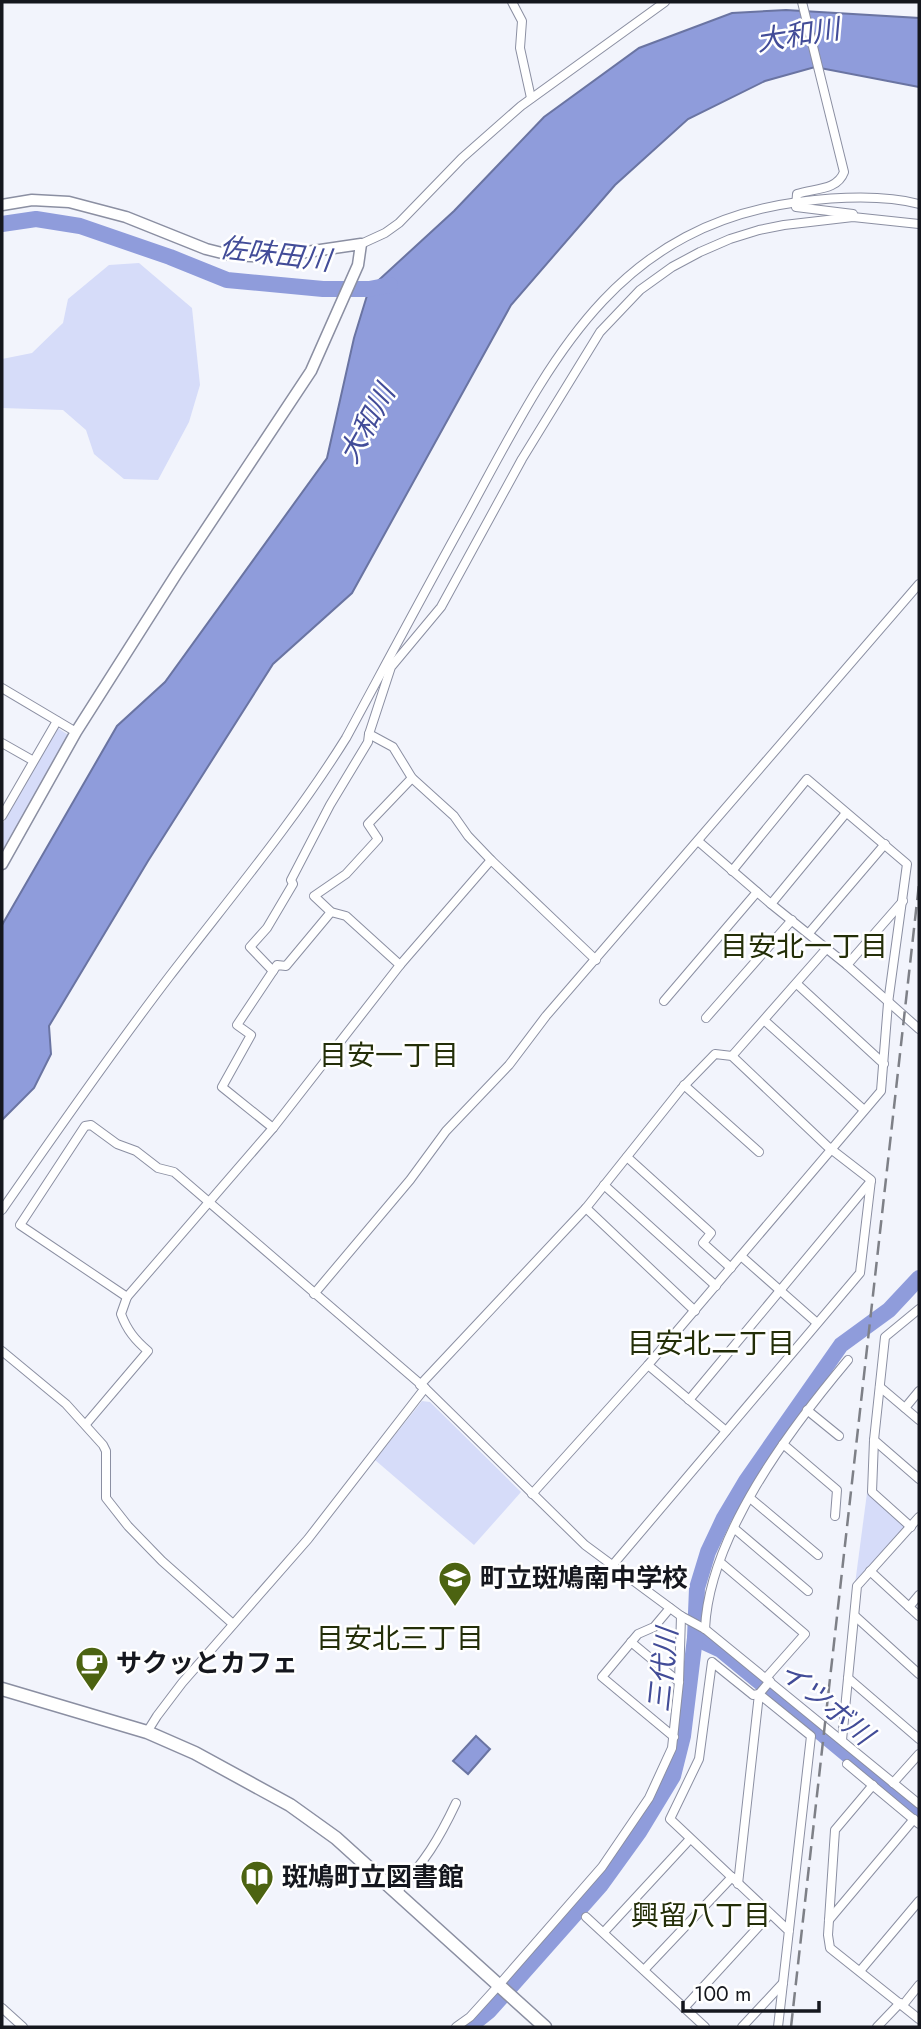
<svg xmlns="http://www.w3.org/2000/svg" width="921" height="2029" font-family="Jost,'Noto Sans JP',sans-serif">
<rect width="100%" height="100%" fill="#f2f4fc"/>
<g fill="#d6dcf9">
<path d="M139 263 192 308 200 385 189 422 158 480 124 479 94 454 86 430 63 410 2 408V359L32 353 63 323 68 299 109 265Z"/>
<path d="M56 727 67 734 68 738 2 854V825Z"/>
<path d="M422 1401 430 1402 521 1492 474 1545 375 1460Z"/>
<path d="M867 1493 906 1528 855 1584Z"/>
</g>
<g fill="#8f9cdb" stroke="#6a74a2" stroke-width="2">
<path d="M786 10 919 18V87L815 67 765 81 688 119 615 185 511 305 352 593 273 664 148 861 49 1026 51 1054 34 1088 2 1120V925L117 726 165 682 327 458 354 338 369 289 454 211 544 117 639 48 732 13Z"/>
<path d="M476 1736 490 1749 468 1774 453 1761Z"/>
</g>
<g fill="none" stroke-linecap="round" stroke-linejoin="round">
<g stroke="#8f9cdb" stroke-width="16">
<path d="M2 224 36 219 80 226 170 257 227 280 323 289H369L390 285"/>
<path d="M695 1638 721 1650 919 1814"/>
<path d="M469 2027 489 2011 600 1886 639 1832 673 1776 683 1736 695 1638 697 1588 708 1552 724 1518 746 1481 841 1345 889 1310 919 1278"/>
</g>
<defs>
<g id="street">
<path d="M512 2 522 21 520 48 531 98"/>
<path d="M802 2 844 172C837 191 814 188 797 194L796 207 853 214"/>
<path d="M361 244 385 233 399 223 462 158 521 106 665 2"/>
<path d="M2 688 76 732"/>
<path d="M2 743 32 760"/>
<path d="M2 816 57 721"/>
<path d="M698 841 771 904 847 965 919 1029"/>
<path d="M771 904 846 813"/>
<path d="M809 933 885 844"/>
<path d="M596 960 491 860 468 836 454 816 412 778 393 747 369 734 391 667 441 607 522 459 600 332 640 290 672 267 700 252 730 239 759 230 784 225 853 217 919 224"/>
<path d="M400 965 346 916 331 912 314 896 346 874 378 839 368 824 412 778"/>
<path d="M847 965 903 901"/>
<path d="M273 971 250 947 267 928 293 884 291 880 330 805 368 742 369 734"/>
<path d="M797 984 884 1064"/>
<path d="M664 1001 757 892"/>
<path d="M706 1018 792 920"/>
<path d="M765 1021 864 1110"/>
<path d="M732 1056 827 948"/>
<path d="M684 1085 759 1152"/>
<path d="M273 1128 222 1087 251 1035 237 1025 277 965 286 966 331 912"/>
<path d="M627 1157 711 1233 703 1243 731 1268"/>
<path d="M604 1185 716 1286"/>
<path d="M586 1208 695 1311"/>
<path d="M2 1210C56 1132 111 1053 169 977 229 899 293 823 346 738 386 664 426 589 467 515 549 365 610 228 798 202 837 197 881 194 919 204"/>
<path d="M741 1256 817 1323"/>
<path d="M314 1294 410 1180 446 1131 509 1065 546 1016 919 584"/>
<path d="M127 1297 20 1225 85 1126 91 1125 117 1144 136 1151 158 1168 174 1172 425 1388 585 1545 681 1616 705 1629 919 1804"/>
<path d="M2 1351 66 1404 103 1445 106 1451V1498L128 1526 162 1561 233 1624"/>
<path d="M648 1365 726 1431"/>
<path d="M420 1385 586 1208 681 1089 715 1054 732 1056 827 1146 871 1180 860 1273 611 1567"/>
<path d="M880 1387 919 1420"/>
<path d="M689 1400 871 1181"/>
<path d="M905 1408 919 1391"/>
<path d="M807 1410 839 1436"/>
<path d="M86 1424 148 1351C135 1340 127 1330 121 1314L127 1297 273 1128 400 965 491 860"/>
<path d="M874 1440 919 1479"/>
<path d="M783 1444 837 1490 835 1516"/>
<path d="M532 1494 648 1365 881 1091 888 1003 907 864 807 779 732 871"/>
<path d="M750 1498 818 1555"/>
<path d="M911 1527 872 1492 874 1440 885 1337 919 1309"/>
<path d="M735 1529 808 1591"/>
<path d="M720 1562 805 1634 766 1678"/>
<path d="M870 1571 919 1616"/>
<path d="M909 1607 919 1595"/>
<path d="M670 1608 654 1627 638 1634 602 1677 674 1737"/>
<path d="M855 1616 919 1674"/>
<path d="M705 1629C709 1536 790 1429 848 1360"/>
<path d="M631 1642 679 1682"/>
<path d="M848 1678 919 1739"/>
<path d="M147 1732 157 1716 182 1683 308 1539 425 1388"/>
<path d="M842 1740 857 1586 919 1517"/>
<path d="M847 1764 919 1824"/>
<path d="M893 1783 919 1754"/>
<path d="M873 1785 835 1830 828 1935 830 1948 919 2019"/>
<path d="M738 1884 759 1694 770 1681"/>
<path d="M397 1892C425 1861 438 1841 456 1803"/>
<path d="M586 1917 705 2027"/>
<path d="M829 1920 914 1819"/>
<path d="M604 1932 690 1839"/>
<path d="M644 1970 732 1877"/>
<path d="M860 1971 919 1901"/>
<path d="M903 2005 919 1985"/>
<path d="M2 2008 23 2027"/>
<path d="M684 2008 770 1914"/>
<path d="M456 2027 470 2017 499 1985 602 1867 649 1798 672 1748 679 1682 681 1616"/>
<path d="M742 2027 783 1983"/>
<path d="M778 2027 811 1736 759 1694 753 1695 712 1662 699 1759 670 1819 789 1931"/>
<path d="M877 2027 900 2003"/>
</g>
<path id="secondary" d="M2 205 32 200 69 202 126 217 206 249 230 255 273 257 361 244 358 265 311 371 177 573 76 732 2 864"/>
<path id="primary" d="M2 1689 147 1732 195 1753 290 1805 336 1838 545 2027"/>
</defs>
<use href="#street" stroke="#8b8fa2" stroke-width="10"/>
<use href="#secondary" stroke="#8b8fa2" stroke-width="13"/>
<use href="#primary" stroke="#8b8fa2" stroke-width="15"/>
<use href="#street" stroke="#fff" stroke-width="8"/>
<use href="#secondary" stroke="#fff" stroke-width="10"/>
<use href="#primary" stroke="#fff" stroke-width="12"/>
<path stroke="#7e8087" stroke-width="2.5" stroke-dasharray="14 7" stroke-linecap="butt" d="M791 2027 919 884"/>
</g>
<defs>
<symbol id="school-pin" viewBox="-11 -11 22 30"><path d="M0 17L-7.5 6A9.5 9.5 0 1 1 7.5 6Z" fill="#4c6311" stroke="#fff"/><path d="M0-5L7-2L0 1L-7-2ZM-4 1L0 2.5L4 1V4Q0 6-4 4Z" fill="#fff"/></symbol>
<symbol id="cafe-pin" viewBox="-11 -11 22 30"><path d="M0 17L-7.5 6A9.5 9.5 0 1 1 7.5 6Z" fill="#4c6311" stroke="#fff"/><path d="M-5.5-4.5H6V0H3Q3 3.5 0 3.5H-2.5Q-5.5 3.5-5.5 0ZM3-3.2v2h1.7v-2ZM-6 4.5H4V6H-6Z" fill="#fff"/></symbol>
<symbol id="library-pin" viewBox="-11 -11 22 30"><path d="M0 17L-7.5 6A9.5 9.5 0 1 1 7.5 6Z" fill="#4c6311" stroke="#fff"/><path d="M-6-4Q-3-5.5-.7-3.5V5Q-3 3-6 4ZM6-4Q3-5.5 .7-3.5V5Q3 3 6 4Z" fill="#fff"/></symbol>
</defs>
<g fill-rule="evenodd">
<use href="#school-pin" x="436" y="1559" width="38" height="52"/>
<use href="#cafe-pin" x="73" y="1644" width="38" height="52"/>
<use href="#library-pin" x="238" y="1858" width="38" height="52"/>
</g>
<g text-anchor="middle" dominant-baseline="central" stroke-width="5" stroke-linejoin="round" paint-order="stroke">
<g font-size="26" font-weight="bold" fill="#15171e" stroke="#fff" text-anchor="start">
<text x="480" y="1578">町立斑鳩南中学校</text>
<text x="116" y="1663">サクッとカフェ</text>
<text x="282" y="1877">斑鳩町立図書館</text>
</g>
<g font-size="28" font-style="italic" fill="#424c98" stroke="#fff">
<text transform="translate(798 35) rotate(-9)">大和川</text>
<text transform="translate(275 254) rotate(7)">佐味田川</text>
<text transform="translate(367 424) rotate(-61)">大和川</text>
<text transform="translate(663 1670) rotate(-84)">三代川</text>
<text transform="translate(826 1703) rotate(40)">イツボ川</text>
</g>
<g font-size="28" fill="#232e08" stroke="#fff">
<text x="804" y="946">目安北一丁目</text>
<text x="389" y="1055">目安一丁目</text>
<text x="711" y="1343">目安北二丁目</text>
<text x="400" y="1638">目安北三丁目</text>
<text x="701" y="1915">興留八丁目</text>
</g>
</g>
<rect width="921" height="2029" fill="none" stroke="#15171e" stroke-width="7"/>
<path d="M683 2001v10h136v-10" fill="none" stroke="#15171e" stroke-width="3.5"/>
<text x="694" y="2001" font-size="21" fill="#15171e" stroke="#ffffff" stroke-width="5" paint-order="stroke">100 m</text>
</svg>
